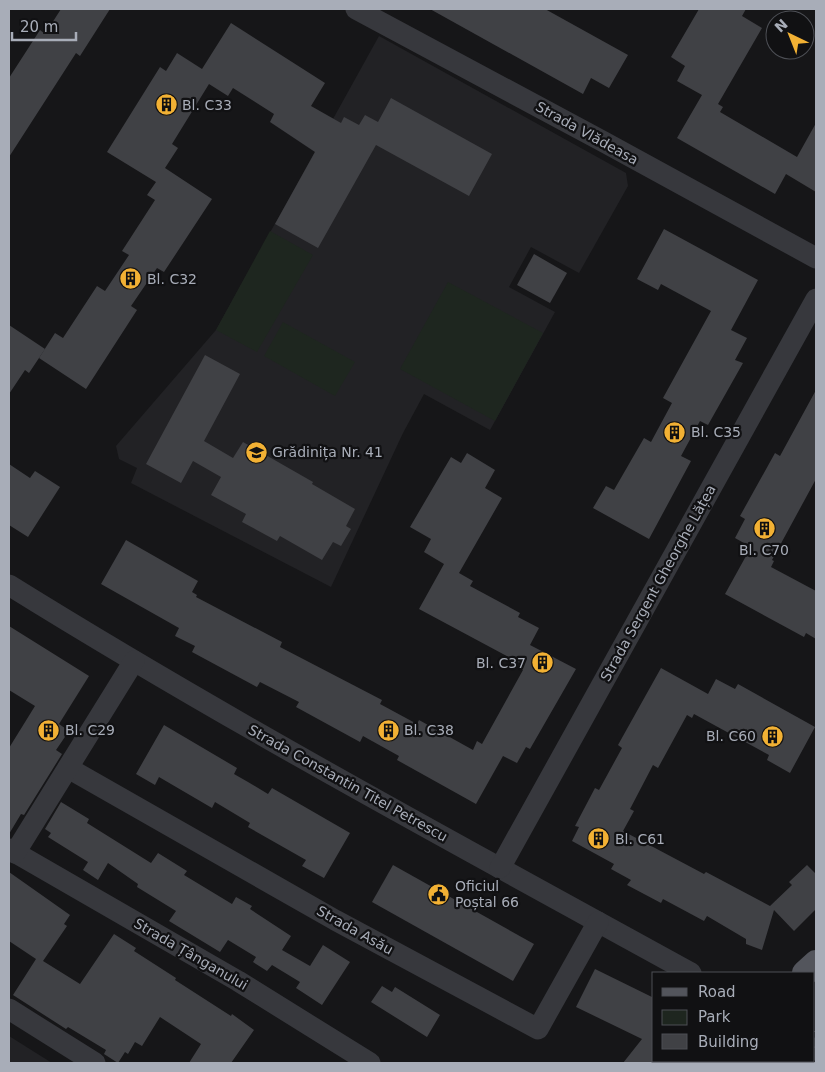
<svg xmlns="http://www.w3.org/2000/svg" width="825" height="1072" font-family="'DejaVu Sans',sans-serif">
<rect width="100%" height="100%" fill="#161618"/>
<g fill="#222225">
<path d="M379 36 626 173 628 186 579 273 531 247 509 287 555 312 490 430 424 394 403 433 331 587 131 483 137 468 119 459 116 446 216 330Z"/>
<path d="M9 1036 52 1063H9Z"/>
</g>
<g fill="#1e261f">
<path d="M270 231 313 255 257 352 216 330Z"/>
<path d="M448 282 543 333 495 421 400 369Z"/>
<path d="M283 322 355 362 335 396 264 356Z"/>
</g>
<g fill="#404145">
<path d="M61 9H110L80 56 76 53 9 157V78L40 30 45 34Z"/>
<path d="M430 9H545L628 55 609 88 591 78 583 94Z"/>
<path d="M699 9H746L742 16 762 28 718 104 723 107 720 112 797 157 816 123V192L786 174 775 194 677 138 702 95 677 81 685 66 671 57Z"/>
<path d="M231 23 325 83 311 106 341 123 344 117 359 125 365 115 378 122 391 98 492 154 469 196 376 145 318 248 275 224 315 152 270 122 274 114 233 88 228 96 209 84 172 144 178 148 165 168 212 199 164 272 157 268 131 306 137 310 86 389 39 358 55 333 63 338 97 286 105 291 129 255 122 251 155 200 147 195 156 182 107 152 160 67 166 71 177 53 202 69Z"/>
<path d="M664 229 758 280 731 330 747 338 735 360 743 363 708 425 700 421 681 456 691 461 649 539 593 508 606 486 614 490 644 438 651 442 672 403 663 398 711 311 661 284 658 290 637 279Z"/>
<path d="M534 254 567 273 550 303 517 285Z"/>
<path d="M9 325 45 349 29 373 25 370 9 394Z"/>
<path d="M205 355 240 374 204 441 233 458 243 442 313 482 312 484 355 509 346 526 351 529 341 546 333 542 322 560 280 536 277 541 242 522 246 514 211 495 221 477 193 461 181 483 146 464Z"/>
<path d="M816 390V479L772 560 774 561 771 567 816 591V639L806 633 804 637 725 594 751 547 735 538 745 519 740 516 775 453 780 456Z"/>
<path d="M467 453 495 470 485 488 502 498 459 573 473 581 470 586 520 613 518 617 539 628 530 645 576 669 530 749 526 747 517 763 503 756 476 804 397 760 399 756 363 736 360 742 296 707 299 702 260 682 257 687 192 652 195 646 175 636 179 628 101 584 126 540 198 581 192 592 197 595 196 597 282 642 280 647 382 700 380 704 417 724 419 720 473 750 477 741 482 744 523 670 518 667 520 663 419 609 444 564 424 552 431 539 410 527 451 457 461 463Z"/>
<path d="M9 464 30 478 35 471 60 487 28 537 9 525Z"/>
<path d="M9 626 89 676 59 724 69 731 56 750 62 754 24 815 21 814 9 834V748L35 706 9 690Z"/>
<path d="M661 668 708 694 716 679 735 689 738 684 815 727 790 773 767 760 769 755 694 714 692 718 687 715 658 768 653 765 630 809 634 811 623 831 704 874 706 872 770 906 792 885 789 882 807 865 816 874V909L794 931 774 910 762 950 746 944V939L707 916 704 921 663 899 661 903 627 885 631 880 611 869 614 864 572 841 579 827 575 826 595 788 599 790 622 748 618 745Z"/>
<path d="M164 725 237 768 234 774 248 782 268 794 272 788 350 833 324 878 302 866 306 860 248 827 250 823 215 802 212 808 159 777 155 785 136 774Z"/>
<path d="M61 802 89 819 87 823 151 863 158 853 187 871 184 875 232 904 236 897 252 906 250 909 291 936 282 950 310 966 323 945 350 962 322 1005 296 988 300 982 272 965 267 971 253 962 256 957 228 940 220 952 169 921 176 911 137 887 138 884 108 863 98 880 83 870 88 862 48 837 51 833 45 829Z"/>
<path d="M393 865 534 944 513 981 372 902Z"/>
<path d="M9 872 70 915 64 924 67 926 43 961 80 984 114 934 136 948 134 951 176 978 175 980 231 1016 232 1014 254 1030 231 1063H189L201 1044 160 1017 142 1046 135 1042 128 1054 125 1052 118 1063 104 1054 106 1050 68 1027 66 1029 13 995 36 959 9 941Z"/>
<path d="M595 969 654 998V1063H623L642 1039 576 1007Z"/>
<path d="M382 986 392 992 395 987 440 1015 427 1037 371 1002Z"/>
</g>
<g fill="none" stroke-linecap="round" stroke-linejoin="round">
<g stroke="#37383d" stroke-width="21">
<path d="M356 9 604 142 816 258"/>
<path d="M9 585C231 723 462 847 691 973"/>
<path d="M68 768 335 920 538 1029 598 922"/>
<path d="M9 849 238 981 370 1063"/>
<path d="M15 853 134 661"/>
<path d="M500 868 816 299"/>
<path d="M9 1009 95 1063"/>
<path d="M814 1048 816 1050"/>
</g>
<g stroke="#53555c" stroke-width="26">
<path d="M805 973 816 963"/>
<path d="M749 1063 752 1061"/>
</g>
<g stroke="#4a4c52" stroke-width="1">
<path d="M814 1032 816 1030"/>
<path d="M814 1048 816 1045"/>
<path d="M787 1063 789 1061"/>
<path d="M801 1063 803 1061"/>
</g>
</g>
<defs>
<symbol id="building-disc" viewBox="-11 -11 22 22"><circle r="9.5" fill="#f2b134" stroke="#111113"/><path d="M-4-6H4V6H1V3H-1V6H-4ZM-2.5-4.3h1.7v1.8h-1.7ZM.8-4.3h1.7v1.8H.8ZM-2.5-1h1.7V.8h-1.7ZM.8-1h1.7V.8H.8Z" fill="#111"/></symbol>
<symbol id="school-disc" viewBox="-11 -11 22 22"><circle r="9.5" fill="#f2b134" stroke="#111113"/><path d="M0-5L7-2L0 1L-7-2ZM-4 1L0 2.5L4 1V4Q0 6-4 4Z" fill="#111"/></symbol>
<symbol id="civic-disc" viewBox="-11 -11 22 22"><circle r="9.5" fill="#f2b134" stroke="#111113"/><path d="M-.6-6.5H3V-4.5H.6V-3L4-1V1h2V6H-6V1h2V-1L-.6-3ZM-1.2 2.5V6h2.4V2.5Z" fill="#111"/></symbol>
</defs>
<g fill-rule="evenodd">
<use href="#building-disc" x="154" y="92" width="25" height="25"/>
<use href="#building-disc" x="118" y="266" width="25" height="25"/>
<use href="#building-disc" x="662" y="420" width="25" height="25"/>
<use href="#school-disc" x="244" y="440" width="25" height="25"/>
<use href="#building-disc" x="752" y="516" width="25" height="25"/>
<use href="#building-disc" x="530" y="650" width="25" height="25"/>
<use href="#building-disc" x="36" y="718" width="25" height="25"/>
<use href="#building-disc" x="376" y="718" width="25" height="25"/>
<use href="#building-disc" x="760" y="724" width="25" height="25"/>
<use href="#building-disc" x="586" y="826" width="25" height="25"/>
<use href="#civic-disc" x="426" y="882" width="25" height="25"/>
</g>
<g text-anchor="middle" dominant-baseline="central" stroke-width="4.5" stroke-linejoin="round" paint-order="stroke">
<g font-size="14" fill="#a8adb8" stroke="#111113" text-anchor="start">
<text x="182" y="105">Bl. C33</text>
<text x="147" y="279">Bl. C32</text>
<text x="691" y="432">Bl. C35</text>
<text x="272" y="452">Grădinița Nr. 41</text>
<text x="764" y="550" text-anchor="middle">Bl. C70</text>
<text x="526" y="663" text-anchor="end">Bl. C37</text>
<text x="65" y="730">Bl. C29</text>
<text x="404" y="730">Bl. C38</text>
<text x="756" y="736" text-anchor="end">Bl. C60</text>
<text x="615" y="839">Bl. C61</text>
<text x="455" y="886">Oficiul<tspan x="455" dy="16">Poștal 66</tspan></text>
</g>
<g font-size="14" fill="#a8adb8" stroke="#111113">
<text transform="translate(587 133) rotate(29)">Strada Vlădeasa</text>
<text transform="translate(658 583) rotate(-61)">Strada Sergent Gheorghe Lățea</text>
<text transform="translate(348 783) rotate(29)">Strada Constantin Titel Petrescu</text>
<text transform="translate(355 930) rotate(29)">Strada Asău</text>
<text transform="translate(191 954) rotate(30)">Strada Țânganului</text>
</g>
</g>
<rect width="825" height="1072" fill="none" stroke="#a8adb8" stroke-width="20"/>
<rect x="652" y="972" width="162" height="90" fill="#111113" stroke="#4d4f55"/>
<rect x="662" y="988" width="25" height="8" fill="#53555c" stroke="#4d4f55"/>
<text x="698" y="997" font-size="15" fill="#a8adb8">Road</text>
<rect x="662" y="1010" width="25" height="15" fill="#1e261f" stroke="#4d4f55"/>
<text x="698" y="1022" font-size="15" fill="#a8adb8">Park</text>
<rect x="662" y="1034" width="25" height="15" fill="#404145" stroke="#4d4f55"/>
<text x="698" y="1047" font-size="15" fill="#a8adb8">Building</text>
<g transform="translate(790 35) rotate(317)"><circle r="24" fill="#111113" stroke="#4d4f55"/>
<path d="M0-4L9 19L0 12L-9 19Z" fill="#f2b134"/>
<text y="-8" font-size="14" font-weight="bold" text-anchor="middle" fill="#a8adb8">N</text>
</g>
<path d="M12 32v8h64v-8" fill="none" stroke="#a8adb8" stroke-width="2.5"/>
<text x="20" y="32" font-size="15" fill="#a8adb8" stroke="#111113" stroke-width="4" paint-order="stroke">20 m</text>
</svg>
